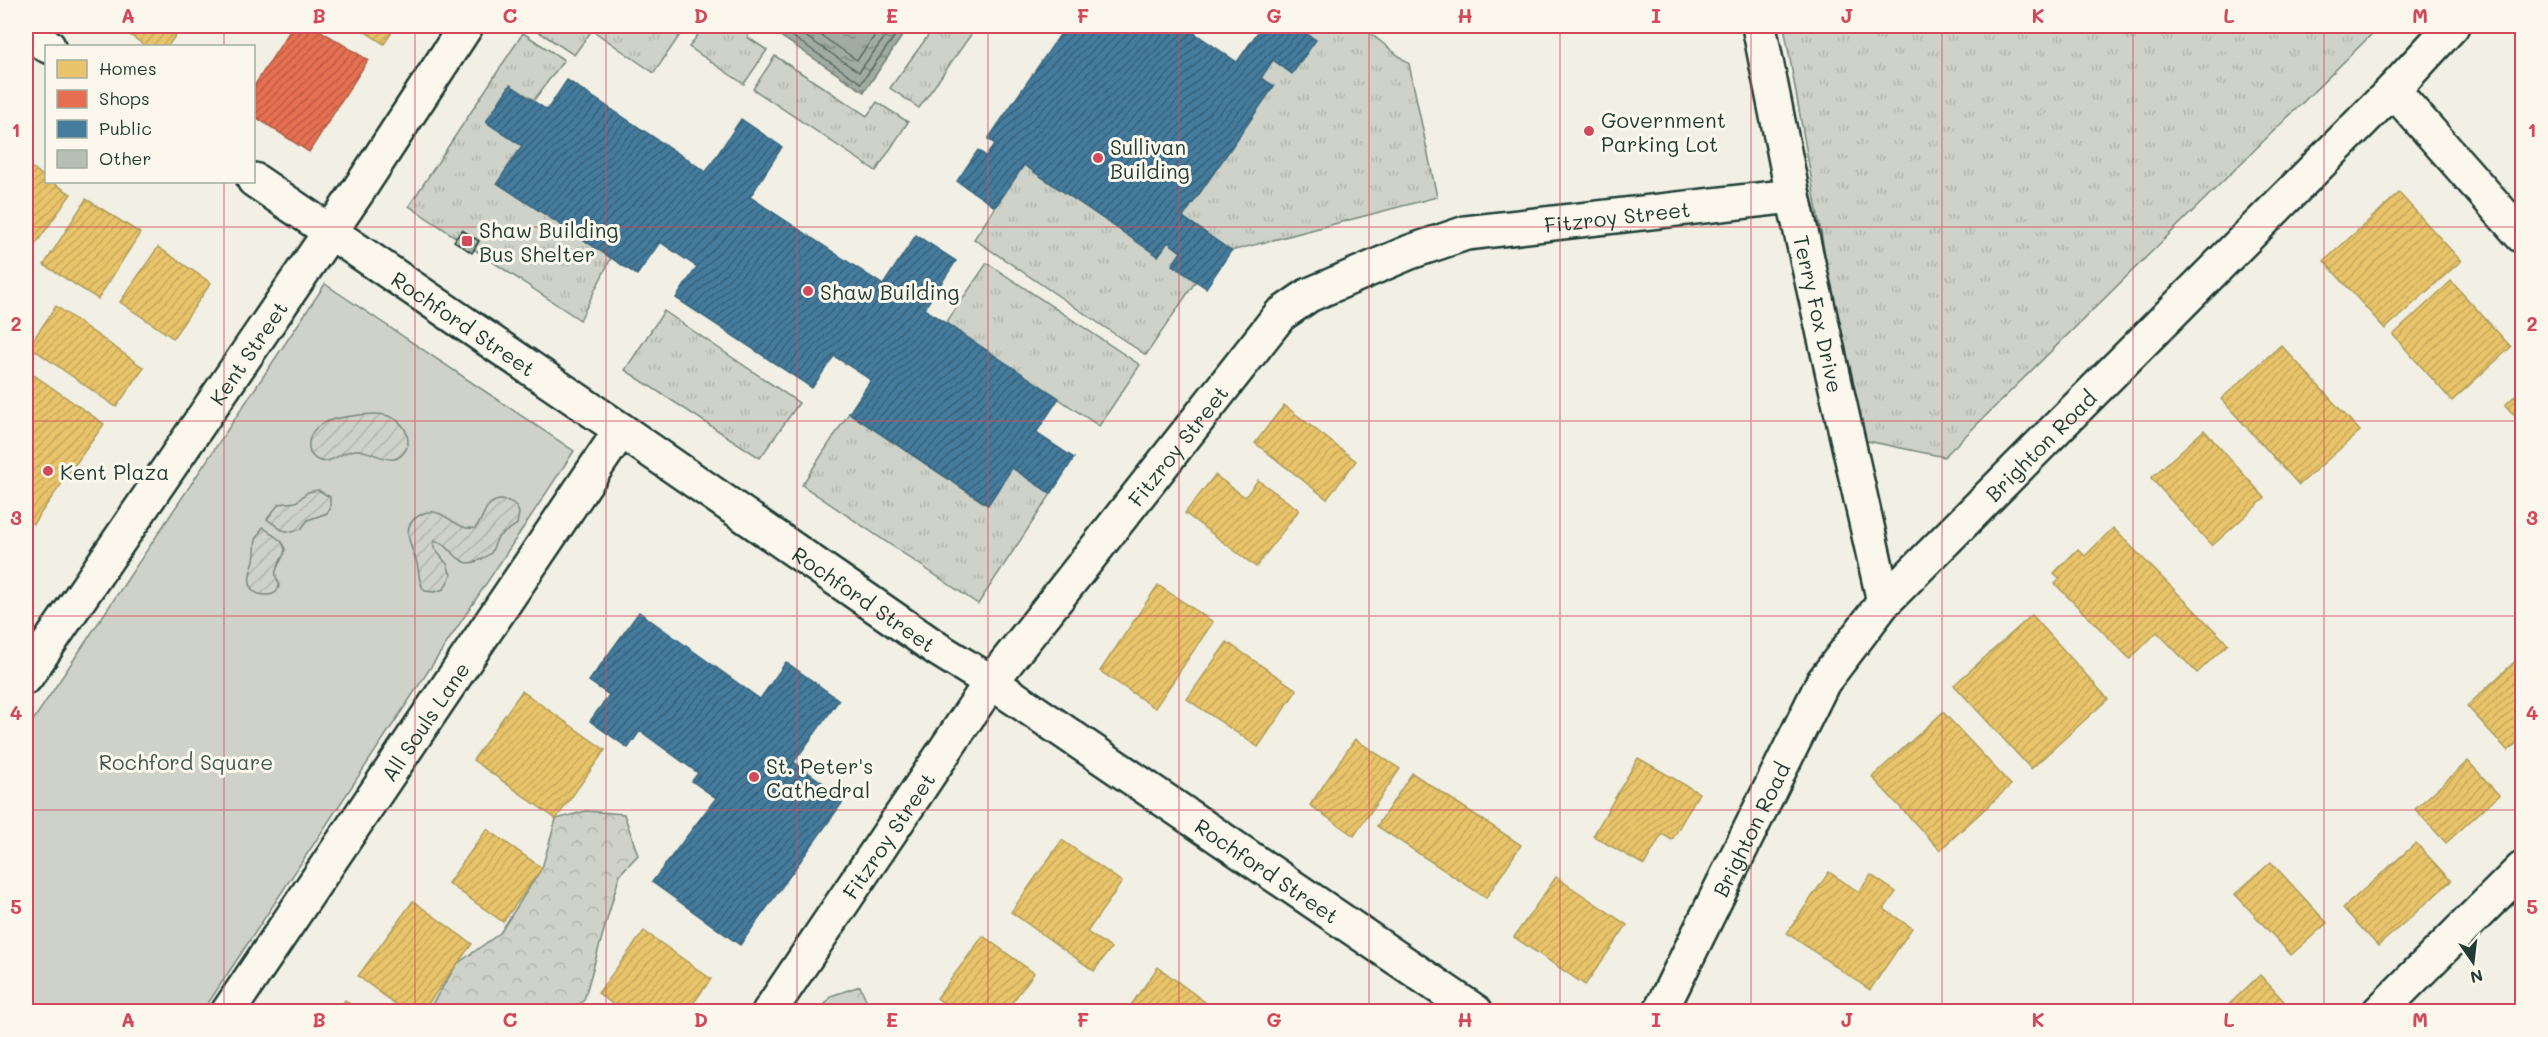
<svg xmlns="http://www.w3.org/2000/svg" width="2548" height="1037" font-family="Mali,sans-serif">
<defs>
<pattern id="grass-tufts" width="24" height="20" patternUnits="userSpaceOnUse" patternTransform="scale(1.5)"><rect width="24" height="20" fill="#cfd2c8"/><path d="M3 7l-1-3M5 7V3M7 7l1-3M15 17l-1-3M17 17v-4M19 17l1-3" fill="none" stroke="#b1b5ac"/></pattern>
<pattern id="forest-crowns" width="20" height="18" patternUnits="userSpaceOnUse" patternTransform="scale(1.5)"><rect width="20" height="18" fill="#cfd2c8"/><path d="M2 6a3 3 0 1 1 6 0M12 15a3 3 0 1 1 6 0" fill="none" stroke="#b1b5ac"/></pattern>
<pattern id="garden-furrows" width="10" height="10" patternUnits="userSpaceOnUse" patternTransform="scale(1.5)"><rect width="10" height="10" fill="#cfd2c8"/><path d="M-1 1l2-2M0 10L10 0M9 11l2-2" fill="none" stroke="#b1b5ac"/></pattern>
<pattern id="water-ripples" width="26" height="14" patternUnits="userSpaceOnUse" patternTransform="scale(1.5)"><rect width="26" height="14" fill="#a2aba1"/><path d="M2 4q2-2 4 0t4 0M15 11q2-2 4 0t4 0" fill="none" stroke="#838c84"/></pattern>
<pattern id="homes-hatch" width="6" height="6" patternUnits="userSpaceOnUse" patternTransform="scale(1.5)"><rect width="6" height="6" fill="#e9c46a"/><path d="M-1 1l2-2M0 6l6-6M5 7l2-2" fill="none" stroke="#c7a95c"/></pattern>
<pattern id="shops-hatch" width="6" height="6" patternUnits="userSpaceOnUse" patternTransform="scale(1.5)"><rect width="6" height="6" fill="#e76f51"/><path d="M-1 1l2-2M0 6l6-6M5 7l2-2" fill="none" stroke="#bb5c44"/></pattern>
<pattern id="public-hatch" width="6" height="6" patternUnits="userSpaceOnUse" patternTransform="scale(1.5)"><rect width="6" height="6" fill="#457b9d"/><path d="M-1 1l2-2M0 6l6-6M5 7l2-2" fill="none" stroke="#36617a"/></pattern>
<pattern id="building-hatch" width="6" height="6" patternUnits="userSpaceOnUse" patternTransform="scale(1.5)"><rect width="6" height="6" fill="#b7beb3"/><path d="M-1 1l2-2M0 6l6-6M5 7l2-2" fill="none" stroke="#949c92"/></pattern>
</defs>
<rect width="100%" height="100%" fill="#f2f0e5"/>
<filter id="ink" filterUnits="userSpaceOnUse"><feTurbulence type="fractalNoise" baseFrequency=".0167" numOctaves="2"/><feDisplacementMap in="SourceGraphic" scale="12" xChannelSelector="R" yChannelSelector="G"/><feConvolveMatrix kernelMatrix="1 2 1 2 8 2 1 2 1" color-interpolation-filters="sRGB"/></filter>
<g filter="url(#ink)">
<g fill="url(#grass-tufts)" stroke="#77887e" stroke-width="1.5">
<path d="M530 26H686L654 73 592 30 574 55Z"/>
<path d="M704 26H755L747 37 767 50 744 84 689 47Z"/>
<path d="M935 26H977L919 108 890 88Z"/>
<path d="M1295 26H1361L1409 64 1437 197 1231 251 1183 217 1274 86 1261 78 1273 60 1292 73 1315 40Z"/>
<path d="M1784 26H2380L1944 457 1858 439Z"/>
<path d="M523 33 564 60 534 100 510 85 486 122 522 146 498 183 611 258 580 320 409 206Z"/>
<path d="M775 56 867 116 877 102 908 122 876 171 753 89Z"/>
<path d="M1024 165 1158 256 1168 242 1181 252 1173 265 1196 281 1146 355 974 239Z"/>
<path d="M987 263 1140 365 1099 426 946 323Z"/>
<path d="M664 311 799 403 760 458 625 370Z"/>
<path d="M849 413 987 505 1012 468 1051 494 978 604 802 485Z"/>
</g>
<g fill="url(#forest-crowns)" stroke="#77887e" stroke-width="1.5">
<path d="M586 811 624 814 638 855 620 874 584 1000 572 1011 427 1012 457 964 500 933 542 868 556 819Z"/>
<path d="M860 986 871 1011H820L831 996Z"/>
</g>
<path fill="#cfd2c8" stroke="#77887e" stroke-width="1.5" d="M325 284 574 451 203 1011 26 1012V731Z"/>
<g fill="url(#garden-furrows)" stroke="#77887e" stroke-width="1.5">
<path d="M372 414C392 413 409 423 408 445 396 475 373 448 355 450 337 452 324 473 310 453 301 417 349 416 372 414Z"/>
<path d="M318 490 330 497V509L327 513 308 520 301 529 292 532 282 530 267 519 279 504 296 502 308 492Z"/>
<path d="M499 500C510 500 516 503 519 513L517 524 498 537 491 553C457 579 458 546 434 541V548L447 564 451 575 444 589 434 592 425 591C417 581 420 571 416 560 411 545 399 526 420 515 442 502 454 532 475 528 486 517 482 504 499 500Z"/>
<path d="M263 527 282 542 285 549C284 558 278 563 276 571 274 577 279 580 279 585 278 599 259 596 252 590 247 578 251 572 254 560 258 544 250 547 263 527Z"/>
</g>
<path fill="url(#water-ripples)" stroke="#6e7f75" stroke-width="1.5" d="M786 26H909L864 92 779 35Z"/>
<g fill="url(#homes-hatch)" stroke="#ac9c5a" stroke-width="1.5">
<path d="M121 26H182L168 46H146L119 28Z"/>
<path d="M356 26H396L384 44Z"/>
<path d="M26 163 46 178V182H52L71 194 35 245 26 239Z"/>
<path d="M2399 193 2461 261 2385 329 2324 261Z"/>
<path d="M86 199 140 233 98 299 44 265Z"/>
<path d="M158 247 211 283 173 338 120 302Z"/>
<path d="M2451 281 2511 347 2452 401 2393 335Z"/>
<path d="M56 306 144 368 116 407 29 346Z"/>
<path d="M2281 345 2360 431 2299 485 2221 399Z"/>
<path d="M34 375 104 424 33 524 26 519V386Z"/>
<path d="M2522 389V424L2505 405Z"/>
<path d="M1284 405 1356 461 1327 499 1255 443Z"/>
<path d="M2204 430 2265 498 2212 546 2151 478Z"/>
<path d="M1215 475 1245 497 1258 480 1299 510 1256 567 1185 513Z"/>
<path d="M2113 528 2228 644 2197 673 2157 632 2130 659 2055 584 2060 579 2054 573 2078 549 2085 556Z"/>
<path d="M1158 585 1213 622 1155 708 1100 671Z"/>
<path d="M2032 615 2108 699 2031 769 1954 685Z"/>
<path d="M1227 642 1297 690 1258 747 1187 699Z"/>
<path d="M2522 655V738L2508 751 2467 706Z"/>
<path d="M522 691 605 750 556 819 473 760Z"/>
<path d="M1943 712 2011 785 1940 850 1872 777Z"/>
<path d="M1355 739 1400 769 1354 836 1310 805Z"/>
<path d="M1638 758 1699 793 1672 840 1662 834 1644 865 1593 836Z"/>
<path d="M2468 761 2499 795 2446 843 2415 809Z"/>
<path d="M1412 773 1521 845 1486 898 1377 826Z"/>
<path d="M487 829 542 868 503 922 448 883Z"/>
<path d="M1062 840 1122 882 1087 932 1111 948 1094 971 1011 912Z"/>
<path d="M2416 843 2451 881 2378 946 2343 908Z"/>
<path d="M2271 862 2327 923 2291 955 2235 894Z"/>
<path d="M1829 872 1859 892 1871 875 1896 892 1884 909 1912 928 1870 990 1787 933Z"/>
<path d="M1556 877 1627 925 1585 985 1514 937Z"/>
<path d="M413 901 472 944 422 1012H406L358 976Z"/>
<path d="M644 931 711 979 687 1012H623L598 993Z"/>
<path d="M983 936 1034 973 1005 1012H955L937 998Z"/>
<path d="M1158 967 1197 996 1218 1012H1126Z"/>
<path d="M2260 975 2294 1012H2221Z"/>
<path d="M2522 997V1012H2506Z"/>
<path d="M345 1000 360 1012H337Z"/>
</g>
<path fill="url(#shops-hatch)" stroke="#ab6048" stroke-width="1.5" d="M293 26H313L368 60 309 152 254 116V86Z"/>
<g fill="url(#public-hatch)" stroke="#3a687e" stroke-width="1.5">
<path d="M1066 26H1184L1237 62 1262 26H1295L1316 40 1292 74 1273 60 1261 78 1274 86 1183 217 1231 251 1206 288 1172 265 1181 252 1168 242 1158 256 1024 165 995 207 957 181 978 150 986 156 995 144 988 139Z"/>
<path d="M567 80 706 172 741 119 782 147 750 197 883 285 916 235 956 261 924 309 1059 398 1036 433 1074 458 1051 494 1012 468 988 505 849 413 871 380 851 367 834 356 812 388 676 298 697 267 660 242 637 275 497 183 522 146 486 122 510 85 547 110Z"/>
<path d="M639 612 760 699 786 662 839 700 794 762 845 799 740 945 652 882 716 798 692 781 698 773 640 731 628 748 590 721 609 695 589 681Z"/>
</g>
<g fill="none" stroke-linecap="round" stroke-linejoin="round">
<g stroke="#536960" stroke-width="1.5">
<path d="M790 26V35L861 83 902 26"/>
<path d="M798 26 799 32 859 72 893 26"/>
<path d="M807 26 857 60 882 26"/>
</g>
</g>
<path fill="url(#building-hatch)" stroke="#1f3d34" stroke-width="1.5" d="M462 230 479 241 472 253 454 241Z"/>
<g fill="none" stroke-linecap="round" stroke-linejoin="round">
<defs>
<g id="minor">
<path id="s1" d="M1759 26 1793 196 1884 602"/>
<path d="M26 32 48 46"/>
<path d="M2393 90 2522 236"/>
<path id="s2" d="M254 180 621 430 939 650 991 682 1476 1012"/>
<path id="s3" d="M26 677 358 191 466 26"/>
<path id="s4" d="M228 1012 621 430"/>
<path id="s5" d="M769 1012 991 682 1280 315 1309 295 1410 252 1466 233 1793 196"/>
<path d="M2379 1012 2522 869"/>
</g>
<g id="secondary">
<path id="s6" d="M1660 1012 1823 682 1884 602 2393 90 2452 26"/>
</g>
</defs>
<use href="#minor" stroke="#1f3d34" stroke-width="38"/>
<use href="#secondary" stroke="#1f3d34" stroke-width="38"/>
<use href="#minor" stroke="#fbf7ec" stroke-width="33"/>
<use href="#secondary" stroke="#fbf7ec" stroke-width="33"/>
</g>
</g>
<path fill="none" stroke="#d1495b" stroke-width="1.5" stroke-opacity="0.55" d="M224 26V46M415 26V1012M606 26V1012M797 26V1012M988 26V1012M1179 26V1012M1369 26V1012M1560 26V1012M1751 26V1012M1942 26V1012M2133 26V1012M2324 26V1012M224 182V1012M26 227H2522M26 421H2522M26 616H2522M26 810H2522"/>
<g fill="#d1495b" stroke="#fbf7ec" stroke-width="2">
<circle cx="1589" cy="131" r="6"/>
<circle cx="1098" cy="158" r="6"/>
<rect x="461" y="235" width="12" height="12" rx="3"/>
<circle cx="808" cy="291" r="6"/>
<circle cx="48" cy="471" r="6"/>
<circle cx="754" cy="777" r="6"/>
</g>
<g text-anchor="middle" dominant-baseline="central" stroke-width="6" stroke-linejoin="round" paint-order="stroke">
<g font-size="21" fill="#1f3d34" stroke="#fbf7ec" text-anchor="start">
<text x="1601" y="119">Government<tspan x="1601" dy="24">Parking Lot</tspan></text>
<text x="1110" y="146">Sullivan<tspan x="1110" dy="24">Building</tspan></text>
<text x="479" y="229">Shaw Building<tspan x="479" dy="24">Bus Shelter</tspan></text>
<text x="820" y="291">Shaw Building</text>
<text x="60" y="471">Kent Plaza</text>
<text x="766" y="765">St. Peter's<tspan x="766" dy="24">Cathedral</tspan></text>
</g>
<g font-size="21" fill="#1f3d34" stroke="#fbf7ec">
<text stroke="none"><textPath href="#s5" startOffset="1221">Fitzroy Street</textPath></text>
<text stroke="none"><textPath href="#s1" startOffset="294">Terry Fox Drive</textPath></text>
<text stroke="none"><textPath href="#s2" startOffset="254">Rochford Street</textPath></text>
<text stroke="none"><textPath href="#s3" startOffset="393">Kent Street</textPath></text>
<text stroke="none"><textPath href="#s5" startOffset="699">Fitzroy Street</textPath></text>
<text stroke="none"><textPath href="#s6" startOffset="690">Brighton Road</textPath></text>
<text stroke="none"><textPath href="#s2" startOffset="740">Rochford Street</textPath></text>
<text stroke="none"><textPath href="#s4" startOffset="351">All Souls Lane</textPath></text>
<text stroke="none"><textPath href="#s6" startOffset="204">Brighton Road</textPath></text>
<text stroke="none"><textPath href="#s5" startOffset="213">Fitzroy Street</textPath></text>
<text stroke="none"><textPath href="#s2" startOffset="1226">Rochford Street</textPath></text>
</g>
<g font-size="21" fill="#425b52" stroke="#fbf7ec">
<text x="186" y="761">Rochford Square</text>
</g>
</g>
<rect width="2548" height="1037" fill="none" stroke="#fbf7ec" stroke-width="66"/>
<rect x="45" y="45" width="210" height="138" fill="#fbf7ec" stroke="#a3ada2" stroke-width="1.5"/>
<rect x="57" y="60" width="30" height="18" fill="#e9c46a" stroke="#a3ada2" stroke-width="1.5"/>
<text x="99" y="75" font-size="18" fill="#1f3d34">Homes</text>
<rect x="57" y="90" width="30" height="18" fill="#e76f51" stroke="#a3ada2" stroke-width="1.5"/>
<text x="99" y="105" font-size="18" fill="#1f3d34">Shops</text>
<rect x="57" y="120" width="30" height="18" fill="#457b9d" stroke="#a3ada2" stroke-width="1.5"/>
<text x="99" y="135" font-size="18" fill="#1f3d34">Public</text>
<rect x="57" y="150" width="30" height="18" fill="#b7beb3" stroke="#a3ada2" stroke-width="1.5"/>
<text x="99" y="165" font-size="18" fill="#1f3d34">Other</text>
<g transform="translate(2473 962) rotate(166)" stroke="#fbf7ec" stroke-width="4.5" paint-order="stroke">
<path d="M0-4.5L10 22L0 15L-10 22Z" fill="#1f3d34"/>
<text y="-9" font-size="16" font-weight="bold" text-anchor="middle" fill="#1f3d34">N</text>
</g>
<rect x="33" y="33" width="2482" height="971" fill="none" stroke="#d1495b" stroke-width="2"/>
<g font-size="20" text-anchor="middle" font-weight="bold" fill="#d1495b">
<text x="128" y="23">A</text>
<text x="319" y="23">B</text>
<text x="510" y="23">C</text>
<text x="701" y="23">D</text>
<text x="892" y="23">E</text>
<text x="1083" y="23">F</text>
<text x="1274" y="23">G</text>
<text x="1465" y="23">H</text>
<text x="1656" y="23">I</text>
<text x="1847" y="23">J</text>
<text x="2038" y="23">K</text>
<text x="2229" y="23">L</text>
<text x="2420" y="23">M</text>
<text x="16" y="137">1</text>
<text x="2532" y="137">1</text>
<text x="16" y="331">2</text>
<text x="2532" y="331">2</text>
<text x="16" y="525">3</text>
<text x="2532" y="525">3</text>
<text x="16" y="720">4</text>
<text x="2532" y="720">4</text>
<text x="16" y="914">5</text>
<text x="2532" y="914">5</text>
<text x="128" y="1027">A</text>
<text x="319" y="1027">B</text>
<text x="510" y="1027">C</text>
<text x="701" y="1027">D</text>
<text x="892" y="1027">E</text>
<text x="1083" y="1027">F</text>
<text x="1274" y="1027">G</text>
<text x="1465" y="1027">H</text>
<text x="1656" y="1027">I</text>
<text x="1847" y="1027">J</text>
<text x="2038" y="1027">K</text>
<text x="2229" y="1027">L</text>
<text x="2420" y="1027">M</text>
</g>
</svg>
